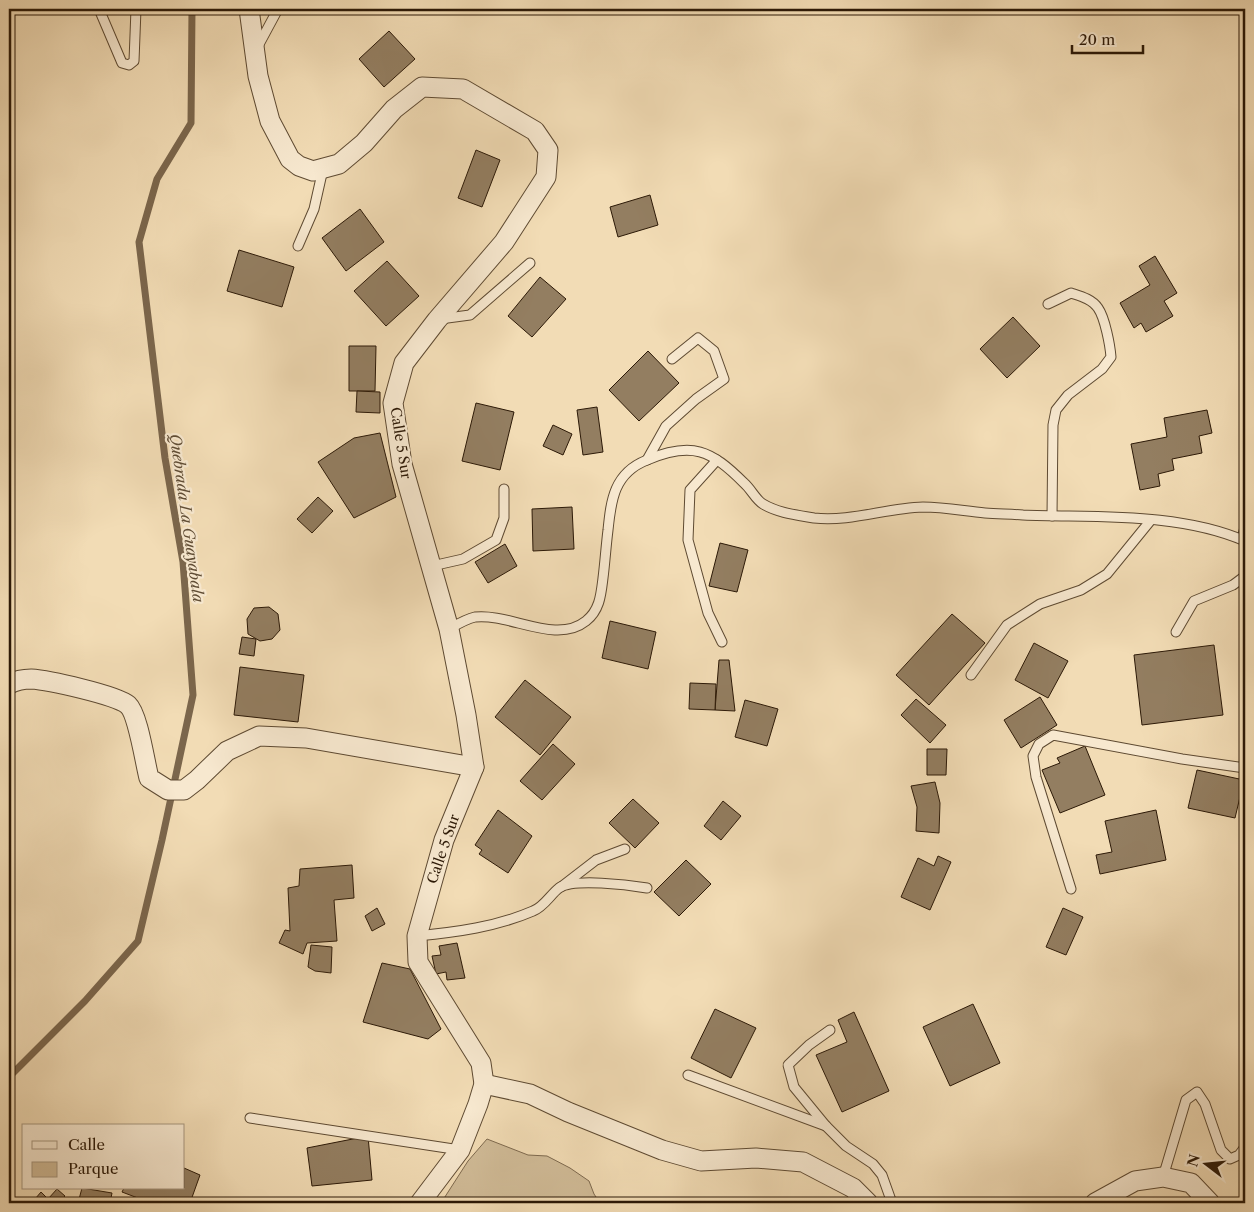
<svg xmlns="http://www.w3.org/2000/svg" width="1254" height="1212" font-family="'Libre Caslon Text',serif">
<rect width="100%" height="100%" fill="#f2dcb5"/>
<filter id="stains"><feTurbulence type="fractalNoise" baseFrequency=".004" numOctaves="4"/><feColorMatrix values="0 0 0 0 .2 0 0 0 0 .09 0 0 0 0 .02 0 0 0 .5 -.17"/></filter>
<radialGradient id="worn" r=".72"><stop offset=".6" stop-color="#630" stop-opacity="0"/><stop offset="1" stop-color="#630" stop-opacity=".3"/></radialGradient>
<path fill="#d0bb97" stroke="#7e6a4f" d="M487 1139 528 1155 547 1156 570 1168 589 1181 594 1194 600 1203H441L468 1161Z"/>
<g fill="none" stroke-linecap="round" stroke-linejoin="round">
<path stroke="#7b664c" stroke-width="7" d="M9 1077 85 1001 138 941 162 840 193 695 183 562 165 458 139 242 157 179 191 123 192 9"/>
</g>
<g fill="#937e61" stroke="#2c1907">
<path d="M389 31 415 59 384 87 359 59Z"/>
<path d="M476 150 500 160 482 207 458 198Z"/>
<path d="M650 195 658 225 618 237 610 207Z"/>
<path d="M360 209 384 242 346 271 322 238Z"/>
<path d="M239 250 294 267 282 307 227 291Z"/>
<path d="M1155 256 1177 293 1164 301 1173 316 1146 332 1141 323 1134 328 1120 303 1150 285 1139 266Z"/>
<path d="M387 261 419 296 386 326 354 291Z"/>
<path d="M540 277 566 299 532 337 508 316Z"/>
<path d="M1013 317 1040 346 1007 378 980 349Z"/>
<path d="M349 346H376L375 391H349Z"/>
<path d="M648 351 679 383 639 421 609 390Z"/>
<path d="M357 391 380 392V413L356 412Z"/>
<path d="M476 403 514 412 500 470 462 461Z"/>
<path d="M597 407 603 452 583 455 577 410Z"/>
<path d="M1207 410 1212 433 1199 436 1202 453 1172 459 1174 470 1158 474 1160 486 1140 490 1131 444 1167 437 1164 418Z"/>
<path d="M553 425 572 434 563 455 543 446Z"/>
<path d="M380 433 396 497 354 518 318 462 354 438Z"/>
<path d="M318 497 333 511 312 533 297 519Z"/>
<path d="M572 507 574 549 533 551 532 509Z"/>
<path d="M720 543 748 550 737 592 709 586Z"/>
<path d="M505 544 517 566 488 583 475 562Z"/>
<path d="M269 607 278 614 280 630 272 639 260 641 248 634 247 619 254 608Z"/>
<path d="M952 614 985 643 929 705 896 675Z"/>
<path d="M610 621 656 632 648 669 602 658Z"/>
<path d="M242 637 256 639 254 656 239 654Z"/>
<path d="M1034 643 1068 661 1048 698 1015 680Z"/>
<path d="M1214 645 1223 715 1142 725 1134 655Z"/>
<path d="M719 660H729L735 711 715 710Z"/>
<path d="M240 667 304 675 298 722 234 715Z"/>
<path d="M525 680 571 717 540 755 495 717Z"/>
<path d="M690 683 716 684 715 710 689 709Z"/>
<path d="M1040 697 1057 725 1021 748 1004 720Z"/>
<path d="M916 699 946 725 930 743 901 715Z"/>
<path d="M745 700 778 709 767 746 735 737Z"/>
<path d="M553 744 575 764 542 800 520 781Z"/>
<path d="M1085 746 1105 795 1060 813 1042 770 1060 763 1057 758Z"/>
<path d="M927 749H947L946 775H927Z"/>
<path d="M1197 770 1244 780 1235 818 1188 808Z"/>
<path d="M935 782 940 803 939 833 916 831 917 807 911 786Z"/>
<path d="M633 799 659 823 635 848 609 823Z"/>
<path d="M723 801 741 816 721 840 704 826Z"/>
<path d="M498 810 532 836 508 873 479 854 482 850 475 845Z"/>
<path d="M1156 810 1166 860 1100 874 1096 855 1112 852 1105 821Z"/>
<path d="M938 856 951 862 930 910 901 897 918 858 934 866Z"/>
<path d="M686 860 711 884 679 916 654 892Z"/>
<path d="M352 865 354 898 334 900 337 941 307 943 303 954 279 943 285 930 290 931 288 888 299 886 300 869Z"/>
<path d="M377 908 385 924 372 931 365 916Z"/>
<path d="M1063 908 1083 917 1066 955 1046 947Z"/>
<path d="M457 943 465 978 447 980 446 972 436 974 432 956 441 955 439 946Z"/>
<path d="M311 945 332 947 331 973 315 971 308 967Z"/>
<path d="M382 963 410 969 441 1029 428 1039 363 1022Z"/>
<path d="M973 1004 1000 1063 950 1086 923 1027Z"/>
<path d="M715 1009 756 1028 731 1078 691 1058Z"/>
<path d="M854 1012 889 1091 842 1112 816 1055 847 1042 838 1020Z"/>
<path d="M368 1136 372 1180 312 1186 307 1148Z"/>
<path d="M184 1168 200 1175 190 1203H151L122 1192 124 1188H184Z"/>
<path d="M82 1188 112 1193 110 1203H78Z"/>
<path d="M57 1189 65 1196 58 1203H41L35 1199 41 1192 48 1199Z"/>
</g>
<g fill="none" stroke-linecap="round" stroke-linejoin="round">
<defs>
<g id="service">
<path d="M99 9 122 63 129 65 134 61 136 9"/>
<path d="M257 48 278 9"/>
<path d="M298 246 314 209 323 169"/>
<path d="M1048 304 1071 293C1080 296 1092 299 1098 308 1105 318 1110 345 1111 357L1102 369 1068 395 1056 410 1053 425 1052 516"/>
<path d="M440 319 470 315 530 263"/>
<path d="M647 460 666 426 696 399 724 379 714 351 698 338 672 359"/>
<path d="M717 460 690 490 688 540 708 613 722 642"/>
<path d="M1242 539 1245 527"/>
<path d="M432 566 463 559 496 540 504 518V489"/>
<path d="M449 629C456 625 466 619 475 617 510 613 556 645 586 621 600 610 601 594 603 578 605 562 606 546 608 530 611 500 614 473 647 460 692 441 711 450 744 483 751 489 756 500 763 504 778 513 797 515 814 518 851 522 886 508 923 507 944 507 964 511 985 513 998 514 1011 514 1023 515 1096 518 1178 512 1245 541"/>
<path d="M1176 632 1194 601 1233 585 1245 576"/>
<path d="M971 675 1007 625 1040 604 1081 590 1107 574 1151 520"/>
<path d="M561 887 596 860 625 849"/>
<path d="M1071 889 1036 777 1033 756 1039 744 1053 735 1182 759 1245 768"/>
<path d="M417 936C457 932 496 927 533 911 544 907 550 895 559 888 573 878 629 885 647 888"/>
<path d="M830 1030 809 1045 788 1065 794 1087 826 1126 846 1146 873 1164 882 1175 892 1203"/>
<path d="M688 1075 826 1126"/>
<path d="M250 1118 460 1150"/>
<path d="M1163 1177 1186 1100 1197 1092 1205 1104 1221 1150 1230 1159 1239 1155 1245 1147"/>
</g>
<g id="minor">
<path d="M249 9 258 76 270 121 290 159 299 166 313 171 339 164 364 143 394 109 422 87 463 89 535 131 548 150 546 177 504 242 437 320 404 363 393 403 402 464 449 629 466 715 474 767 444 840 417 936 418 962 481 1063 484 1084 478 1104 460 1150 420 1203"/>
<path d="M9 684C15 681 24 679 31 679 48 680 116 695 128 705 138 714 145 763 149 778L168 790H184L197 780 227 751 259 736 306 738 474 767"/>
<path d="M484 1084 530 1094 568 1112 662 1150 701 1161 756 1158 803 1162 853 1188 868 1203"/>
<path d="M1095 1203 1135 1181 1163 1177 1191 1183 1210 1203"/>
</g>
</defs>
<use href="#service" stroke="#5e4a32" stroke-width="11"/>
<use href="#minor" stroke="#5e4a32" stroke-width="21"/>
<use href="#service" stroke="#f7e8cf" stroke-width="9"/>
<use href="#minor" stroke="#f7e8cf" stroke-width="19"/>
</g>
<g text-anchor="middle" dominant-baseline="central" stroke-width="4.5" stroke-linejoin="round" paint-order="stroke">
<g font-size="14" fill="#2c1907" stroke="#f7e8cf">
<text transform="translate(401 443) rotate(81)">Calle 5 Sur</text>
<text transform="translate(443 849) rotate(-71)">Calle 5 Sur</text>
</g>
<g font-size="15" font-style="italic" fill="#604d35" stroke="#f7e8cf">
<text transform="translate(187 518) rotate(82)">Quebrada La Guayabala</text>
</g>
</g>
<rect width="1254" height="1212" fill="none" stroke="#f2dcb5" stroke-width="30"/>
<rect x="10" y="10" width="1234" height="1192" fill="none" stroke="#2c1907" stroke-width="2.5"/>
<rect x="15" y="15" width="1224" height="1182" fill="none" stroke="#2c1907"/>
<rect x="22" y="1124" width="162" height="65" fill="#f7e8cf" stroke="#a6957f"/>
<rect x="32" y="1141" width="25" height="8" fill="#f7e8cf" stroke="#a6957f"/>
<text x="68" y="1150" font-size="15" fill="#2c1907">Calle</text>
<rect x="32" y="1162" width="25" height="15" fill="#d0bb97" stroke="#a6957f"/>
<text x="68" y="1174" font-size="15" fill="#2c1907">Parque</text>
<g transform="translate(1206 1164) rotate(286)" stroke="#f7e8cf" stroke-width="4" paint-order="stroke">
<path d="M0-4L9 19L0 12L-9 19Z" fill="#2c1907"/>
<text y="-8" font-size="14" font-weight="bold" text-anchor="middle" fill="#2c1907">N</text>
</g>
<path d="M1072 45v8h71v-8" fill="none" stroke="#2c1907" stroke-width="2.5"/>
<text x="1079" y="45" font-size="15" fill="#2c1907" stroke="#f7e8cf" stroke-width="4" paint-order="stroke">20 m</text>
<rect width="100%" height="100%" filter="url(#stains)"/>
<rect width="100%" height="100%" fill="url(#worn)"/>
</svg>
